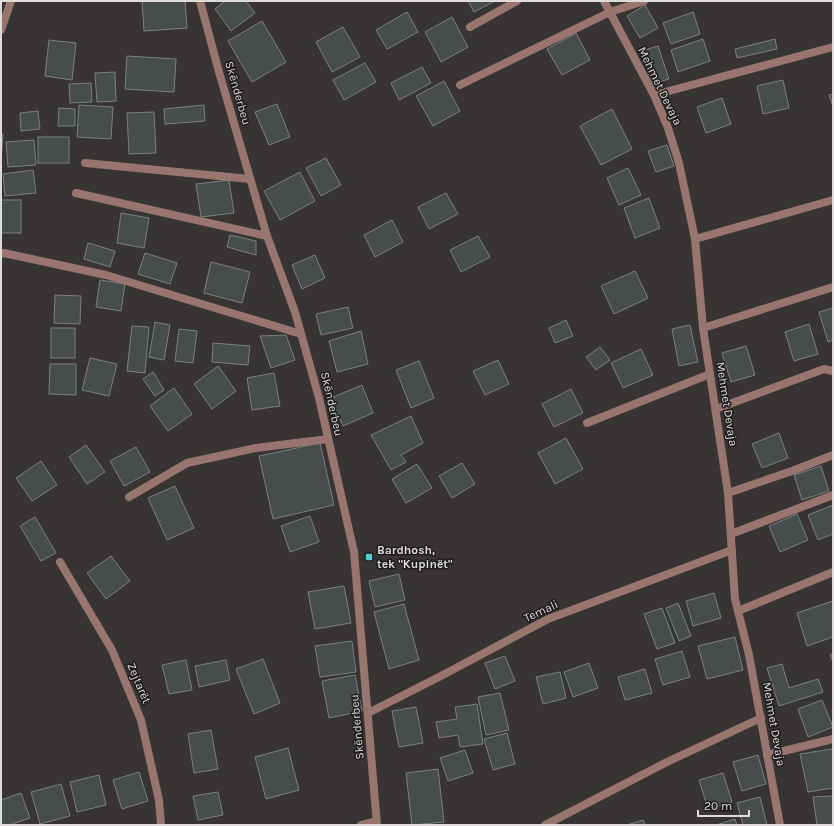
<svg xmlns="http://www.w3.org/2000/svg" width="834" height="826" font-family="Karla,sans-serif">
<rect width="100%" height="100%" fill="#383433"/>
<g fill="#474c4c" stroke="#7b8081">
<path d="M142 1H185L187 28 144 31Z"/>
<path d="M225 1H246L255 13 231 31 215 9Z"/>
<path d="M468 1H495L474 12Z"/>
<path d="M645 5 658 28 640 38 627 16Z"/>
<path d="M407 12 418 32 387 49 376 30Z"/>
<path d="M693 12 700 34 671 44 663 23Z"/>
<path d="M452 17 468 47 441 62 425 32Z"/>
<path d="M262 21 286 62 252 82 228 41Z"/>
<path d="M343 27 360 57 332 72 316 42Z"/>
<path d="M576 33 590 60 562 75 547 49Z"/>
<path d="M703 39 710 61 678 72 671 50Z"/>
<path d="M775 39 777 49 737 58 735 49Z"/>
<path d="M49 40 76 43 72 80 45 76Z"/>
<path d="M658 46 669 79 652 84 641 51Z"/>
<path d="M127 56 176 59 174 92 125 89Z"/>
<path d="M365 63 376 82 344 100 333 80Z"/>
<path d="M422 67 431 83 399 100 391 83Z"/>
<path d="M115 72 116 101 97 102 95 73Z"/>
<path d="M783 80 789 108 763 114 757 86Z"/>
<path d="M444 81 460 111 433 126 416 96Z"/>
<path d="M91 83 92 102 70 103 69 84Z"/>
<path d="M833 94V106L829 95Z"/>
<path d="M722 98 731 124 706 133 697 107Z"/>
<path d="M277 104 290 137 269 145 255 112Z"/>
<path d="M79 105 113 107 111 139 77 137Z"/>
<path d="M204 105 205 121 165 124 164 109Z"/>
<path d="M59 108 75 109V126H58Z"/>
<path d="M612 109 632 149 601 165 580 126Z"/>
<path d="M38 111 40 129 21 131 20 113Z"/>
<path d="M154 112 156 153 129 154 127 113Z"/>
<path d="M1 134H3L1 160Z"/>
<rect x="38" y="137" width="31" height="26"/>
<path d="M34 140 36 165 8 167 6 142Z"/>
<path d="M667 145 674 166 656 172 648 151Z"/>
<path d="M326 158 341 185 321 196 306 168Z"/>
<path d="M628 168 641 195 619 205 607 178Z"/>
<path d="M33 170 36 193 5 196 3 174Z"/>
<path d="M300 172 315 201 280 220 264 191Z"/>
<path d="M229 180 234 213 201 217 196 184Z"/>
<path d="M446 193 458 214 429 229 418 207Z"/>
<path d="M649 198 660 228 635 238 624 208Z"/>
<rect x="1" y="200" width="20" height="33"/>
<path d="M121 213 149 218 144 248 117 243Z"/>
<path d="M392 220 403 242 375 257 364 235Z"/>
<path d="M230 235 256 241V255L227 247Z"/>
<path d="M478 236 490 257 461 272 450 250Z"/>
<path d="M88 243 115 251 110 267 84 259Z"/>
<path d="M145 253 177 263 170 284 138 274Z"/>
<path d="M315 255 325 278 302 289 292 265Z"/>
<path d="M211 262 250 272 242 303 204 293Z"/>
<path d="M635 271 648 298 614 314 601 286Z"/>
<path d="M100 280 125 284 121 311 96 307Z"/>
<path d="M55 295 81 296 80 324 54 323Z"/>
<path d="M348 307 353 328 321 335 316 314Z"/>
<path d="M833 308V340L828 342 819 312Z"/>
<path d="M566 320 573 336 555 343 549 328Z"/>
<path d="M155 322 170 325 164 360 149 357Z"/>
<path d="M809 324 818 354 794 361 785 332Z"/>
<path d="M690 325 698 362 679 366 672 329Z"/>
<path d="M132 326 149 327 145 373 127 371Z"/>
<rect x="51" y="328" width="24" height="30"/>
<path d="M179 329 197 331 193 363 175 361Z"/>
<path d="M361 331 368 364 337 372 329 341Z"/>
<path d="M286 335 295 360 271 368 260 336Z"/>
<path d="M213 343 250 346 248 365 212 362Z"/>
<path d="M746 346 755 375 731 382 722 353Z"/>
<path d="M600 347 610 360 596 370 586 357Z"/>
<path d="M641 349 653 375 623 388 611 363Z"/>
<path d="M90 358 117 364 109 396 82 390Z"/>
<path d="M498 360 509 384 485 395 473 371Z"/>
<path d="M419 361 434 398 411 408 396 370Z"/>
<path d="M50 364H76V395L49 394Z"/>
<path d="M218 366 236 391 212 409 194 384Z"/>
<path d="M153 372 164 390 155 396 143 379Z"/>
<path d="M274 373 280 406 252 410 247 378Z"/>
<path d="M362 385 373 413 343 426 331 398Z"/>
<path d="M174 388 192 414 168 431 150 406Z"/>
<path d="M571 389 583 413 554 427 542 404Z"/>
<path d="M411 416 423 443 401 455 406 462 391 470 371 435Z"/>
<path d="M779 433 788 458 762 468 752 444Z"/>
<path d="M566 438 583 469 555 484 538 453Z"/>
<path d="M320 443 334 505 273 519 259 456Z"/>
<path d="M86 445 105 472 87 484 69 457Z"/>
<path d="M136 447 150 472 124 486 110 461Z"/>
<path d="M41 461 57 485 32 501 16 478Z"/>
<path d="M462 463 475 484 452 498 439 476Z"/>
<path d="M417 464 432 488 406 503 392 479Z"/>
<path d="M821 466 829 491 802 500 794 475Z"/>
<path d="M175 486 194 528 167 540 148 498Z"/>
<path d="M833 505V534L818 540 808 515Z"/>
<path d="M797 514 808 540 780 552 769 526Z"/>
<path d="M310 516 319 542 290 552 281 526Z"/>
<path d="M35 517 56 553 41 561 20 526Z"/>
<path d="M111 556 130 581 106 599 87 573Z"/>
<path d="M399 574 405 600 375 607 369 581Z"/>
<path d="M344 586 351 623 315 629 308 592Z"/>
<path d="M714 593 721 618 693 626 686 601Z"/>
<path d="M833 601V637L807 646 797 613Z"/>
<path d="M678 603 691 636 679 641 666 608Z"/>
<path d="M404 604 419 660 389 669 374 612Z"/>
<path d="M662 608 675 643 657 649 644 614Z"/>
<path d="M735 637 743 670 707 679 698 646Z"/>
<path d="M352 641 356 672 320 677 315 646Z"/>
<path d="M682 651 690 677 663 685 655 659Z"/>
<path d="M833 653V662L830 655Z"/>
<path d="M505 656 515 681 495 689 485 663Z"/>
<path d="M263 659 280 703 254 714 236 669Z"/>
<path d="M186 660 192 690 169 694 162 665Z"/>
<path d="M226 660 230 680 199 687 195 666Z"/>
<path d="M589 663 598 688 573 697 564 672Z"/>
<path d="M782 664 789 688 818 679 823 692 779 706 767 668Z"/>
<path d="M645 669 652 693 625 700 618 677Z"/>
<path d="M560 672 566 698 543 704 536 677Z"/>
<path d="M355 675 362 711 329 718 322 681Z"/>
<path d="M500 693 509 730 486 735 478 697Z"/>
<path d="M822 700 833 727 808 737 798 709Z"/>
<path d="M477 704 483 744 460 747 458 735 439 738 436 722 457 719 455 707Z"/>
<path d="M416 707 423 743 399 747 392 711Z"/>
<path d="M211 730 218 769 194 773 188 734Z"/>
<path d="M507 733 515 764 493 770 484 739Z"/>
<path d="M288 748 299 790 266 799 255 757Z"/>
<path d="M832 749 833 756V788L808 792 800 754Z"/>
<path d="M465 750 473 773 448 781 440 758Z"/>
<path d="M758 755 766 784 742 791 733 762Z"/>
<path d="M438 769 444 822 412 825 406 773Z"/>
<path d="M139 772 148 801 122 809 113 780Z"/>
<path d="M723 773 732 802 708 809 699 780Z"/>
<path d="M99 775 106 805 77 812 70 782Z"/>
<path d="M61 784 70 816 40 824 31 792Z"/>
<path d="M218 792 223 815 198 820 193 796Z"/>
<path d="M21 793 30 818 9 825H1V800Z"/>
<path d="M833 796V825H817L813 797Z"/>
<path d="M760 797 767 825H743L737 803Z"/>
<path d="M735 819 737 825H716Z"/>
<path d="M643 820 645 825H627Z"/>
</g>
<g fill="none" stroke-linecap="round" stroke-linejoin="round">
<g stroke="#98756f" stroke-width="8">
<path d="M470 27 517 1"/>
<path d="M85 163 250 179"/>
</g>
<g stroke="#98756f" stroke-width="8">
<path d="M200 1 219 72 267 236 295 312 319 398 354 552 377 825"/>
<path d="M604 1 654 95 668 128 679 163 695 239 703 328 728 493 735 599 749 655 780 825"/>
<path d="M1 30 11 1"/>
<path d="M460 85 610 12 644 1"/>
<path d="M654 95 833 47"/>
<path d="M76 193 267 236"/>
<path d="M695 239 833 200"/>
<path d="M1 254 4 253 106 275 301 334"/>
<path d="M703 328 833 287"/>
<path d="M716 409 824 369 833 371"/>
<path d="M587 423 710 374"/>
<path d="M728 493 792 471 833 455"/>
<path d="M129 497 187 463 256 448 328 439"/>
<path d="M731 534 833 495"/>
<path d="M60 562 112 650 141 720 159 800 161 825"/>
<path d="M738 611 833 572"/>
<path d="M368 713 439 677 548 619 732 550"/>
<path d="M767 755 833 739"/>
<path d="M361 825 376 821"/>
<path d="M545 825 669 761 761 718"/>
</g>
</g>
<rect fill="#51ccd3" stroke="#1e1c1c" stroke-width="1.5" x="365" y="553" width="8" height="8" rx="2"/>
<g text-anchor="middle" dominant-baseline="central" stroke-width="3" stroke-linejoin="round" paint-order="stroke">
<g font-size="12" fill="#dedbda" stroke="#1e1c1c">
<text transform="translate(660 86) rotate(64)">Mehmet Devaja</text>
<text transform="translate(238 93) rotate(74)">Skënderbeu</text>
<text transform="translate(332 404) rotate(77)">Skënderbeu</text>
<text transform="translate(727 404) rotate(81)">Mehmet Devaja</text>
<text transform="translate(541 611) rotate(-25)">Temali</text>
<text transform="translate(139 683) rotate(67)">Zejtarët</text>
<text transform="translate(774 724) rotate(80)">Mehmet Devaja</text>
<text transform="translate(357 727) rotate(-95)">Skënderbeu</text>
</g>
<g font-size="12" font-weight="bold" fill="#dedbda" stroke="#1e1c1c" text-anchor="start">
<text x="377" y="550">Bardhosh,<tspan x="377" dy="14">tek "Kupinët"</tspan></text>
</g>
</g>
<rect width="834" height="826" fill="none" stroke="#dedbda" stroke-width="4"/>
<path d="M698 810v6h51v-6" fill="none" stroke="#dedbda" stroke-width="2"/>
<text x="704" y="810" font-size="12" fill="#dedbda" stroke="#1e1c1c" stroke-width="3" paint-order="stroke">20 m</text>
</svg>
